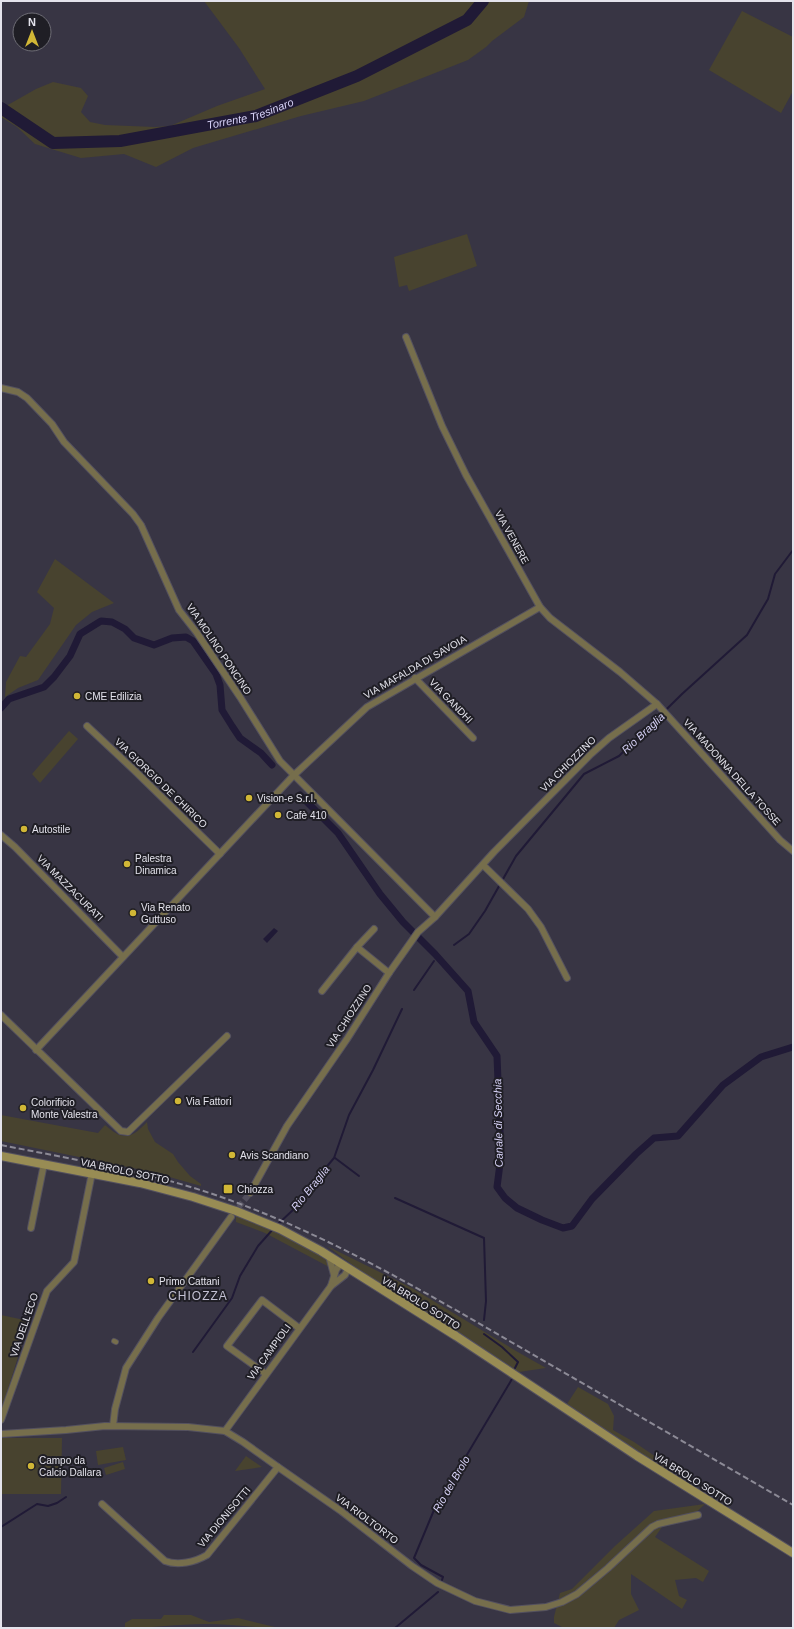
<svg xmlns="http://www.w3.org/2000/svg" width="794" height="1629" font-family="Helvetica,sans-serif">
<rect width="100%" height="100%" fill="#383544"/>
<g fill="#48432f">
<path d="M204 1H529L524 17 492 41 486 47 468 60 364 101 301 116 193 148 156 167 124 154 81 158 35 144 17 127 1 117V102L6 106 36 89 53 82 81 88 88 96 81 112 90 122 105 125 155 127 170 126 217 106 265 89 239 48Z"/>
<path d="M742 11 793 37V91L781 113 709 70Z"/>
<path d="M467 234 477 266 409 291 407 285 399 287 394 257Z"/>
<path d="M55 559 114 603 92 612 76 625 38 680 18 688 5 697 6 682 20 656 26 657 50 624 54 608 37 592Z"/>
<path d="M69 731 78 739 40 783 32 774Z"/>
<path d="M1 1115 98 1133 105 1125C123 1141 131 1139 147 1122L148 1129 155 1142 173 1154 178 1162 190 1176 201 1184V1186L152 1172 1 1141Z"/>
<path d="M236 1215 278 1230 303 1244 328 1260 331 1268 265 1233 236 1222Z"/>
<path d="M327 1246 412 1288 516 1351 546 1368 519 1372 462 1334 366 1275Z"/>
<path d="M1 1315 29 1321 1 1412Z"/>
<path d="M578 1387 608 1404 614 1416 613 1430 634 1442 665 1463 667 1470 567 1404Z"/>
<path d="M1 1438H62L61 1494H1Z"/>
<path d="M123 1447 126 1460 98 1465 96 1451Z"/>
<path d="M246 1456 262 1467 235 1471Z"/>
<path d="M123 1462 125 1469 106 1475 104 1468Z"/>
<path d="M705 1504 687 1521 662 1527 655 1537 709 1571 703 1582 696 1578 675 1580 679 1596 687 1600 682 1609 631 1574V1594L639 1610 619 1620 614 1628H564L554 1623V1617L560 1593 572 1589 615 1546 654 1511Z"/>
<path d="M164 1615H191L209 1622 238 1618 279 1628C254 1628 230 1624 205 1624 178 1624 152 1628 125 1628V1623L132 1619H161Z"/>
</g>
<path fill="#201a36" d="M274 928 278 931 267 943 263 939Z"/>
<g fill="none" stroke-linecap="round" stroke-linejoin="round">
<g stroke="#201a36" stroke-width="2">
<path d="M454 945 469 934 485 911 516 856 584 774 619 756 682 694 747 635 768 599 775 574 793 550"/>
<path d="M414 990 434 961"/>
<path d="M335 1158 359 1176"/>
<path d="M395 1198 484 1238 486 1301 484 1320"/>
<path d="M277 1225 294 1209 312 1184 334 1158 349 1115 373 1070 402 1009"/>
<path d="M484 1334 502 1347 518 1362 515 1368"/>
<path d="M193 1352 232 1298 240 1276 258 1246 274 1228"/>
<path d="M1 1527 37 1504 48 1506 57 1503 66 1497"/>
<path d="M442 1580 443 1577 421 1565 414 1558 434 1510 512 1379"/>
<path d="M395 1628 438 1592"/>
</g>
<g stroke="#201a36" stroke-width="7">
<path d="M1 708 9 699 44 687 54 677 70 656 80 634 101 621 112 622 125 629 134 638 154 645 172 638 186 637 193 641 216 674 220 685 222 710 232 726 240 738 261 753 272 765"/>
<path d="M300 795 338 833 380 894 403 922 435 954 468 991 474 1022 497 1056 501 1156 497 1187 505 1198 517 1208 542 1220 563 1228 572 1226 592 1199 636 1154 654 1138 678 1136 723 1085 761 1057 793 1047"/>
</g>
<path stroke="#201a36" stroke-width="12" id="s1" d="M1 108 53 143 120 141 256 116 357 76 467 20 483 1"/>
<path stroke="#524f5d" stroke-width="6" stroke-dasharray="6 3" stroke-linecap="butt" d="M233 1214 250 1193"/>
<defs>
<path id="pedestrian" d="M114 1341 116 1342"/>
<g id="minor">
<path d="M406 337 442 426 466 475 540 607 550 618 620 672 657 704 780 840 793 851"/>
<path d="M1 388 18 392 27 398 52 424 64 442 133 514 141 525 179 610 197 633 240 697 280 761 435 917"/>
<path d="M415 678 473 738"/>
<path d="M87 726 135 771 220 854"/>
<path d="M1 835 15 847 123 957"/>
<path d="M483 865 528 909 541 927 567 978"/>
<path d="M357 947 374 929"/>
<path d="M322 991 357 947 389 973"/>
<path d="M1 1015 121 1131 128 1132 227 1036"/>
<path d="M36 1050 293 776 367 707 540 607"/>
<path d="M250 1193 287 1126 347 1039 389 973 418 932 435 917 494 852 591 754 609 738 657 704"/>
<path d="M31 1228 44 1164"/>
<path d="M329 1256 334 1275"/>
<path d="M340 1264 336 1270 331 1286 345 1275 348 1269"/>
<path d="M266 1374 227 1346 262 1300 299 1328"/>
<path d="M1 1420 47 1291 74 1262 92 1173"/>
<path d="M113 1426 115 1409 126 1368 158 1318 231 1217"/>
<path d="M225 1431 331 1286"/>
<path d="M1 1434 66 1430 105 1426 188 1427 225 1431 243 1442 278 1467 341 1511 412 1566 437 1583 475 1601 510 1610 546 1607 562 1602 577 1594 608 1568 652 1527 658 1524 698 1515"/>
<path d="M102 1504 165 1561C178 1566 195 1562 207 1555L278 1467"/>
</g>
<path id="secondary" d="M1 1156 140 1183 193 1197 236 1211 280 1229 321 1251 456 1336 637 1456 793 1553"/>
</defs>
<use href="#pedestrian" stroke="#54515f" stroke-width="6"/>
<use href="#minor" stroke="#54515f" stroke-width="8"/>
<use href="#secondary" stroke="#54515f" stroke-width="10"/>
<use href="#pedestrian" stroke="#766e4c" stroke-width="4.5"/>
<use href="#minor" stroke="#766e4c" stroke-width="6"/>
<use href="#secondary" stroke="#988c54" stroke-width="8"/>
<path stroke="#8c8a96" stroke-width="2" stroke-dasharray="6 3" stroke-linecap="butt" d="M1 1145C76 1160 152 1172 224 1198 325 1234 418 1288 511 1342 605 1396 699 1451 793 1505"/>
</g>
<g fill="#d1b736" stroke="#1f1e25" stroke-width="1.5">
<circle cx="77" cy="696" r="4"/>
<circle cx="249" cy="798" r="4"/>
<circle cx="278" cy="815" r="4"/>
<circle cx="24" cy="829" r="4"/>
<circle cx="127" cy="864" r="4"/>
<circle cx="133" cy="913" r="4"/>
<circle cx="178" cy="1101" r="4"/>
<circle cx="23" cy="1108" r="4"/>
<circle cx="232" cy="1155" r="4"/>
<rect x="223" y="1184" width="10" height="10" rx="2"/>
<circle cx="151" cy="1281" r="4"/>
<circle cx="31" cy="1466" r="4"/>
</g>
<g text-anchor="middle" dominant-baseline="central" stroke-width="4" stroke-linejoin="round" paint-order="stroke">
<g font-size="10" fill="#e4e3ec" stroke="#1f1e25">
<text transform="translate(512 537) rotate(61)">VIA VENERE</text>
<text transform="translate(219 649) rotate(56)">VIA MOLINO PONCINO</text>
<text transform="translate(415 667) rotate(-30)">VIA MAFALDA DI SAVOIA</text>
<text transform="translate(451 701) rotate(46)">VIA GANDHI</text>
<text transform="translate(568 764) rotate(-45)">VIA CHIOZZINO</text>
<text transform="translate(732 772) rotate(48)">VIA MADONNA DELLA TOSSE</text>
<text transform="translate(161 783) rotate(44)">VIA GIORGIO DE CHIRICO</text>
<text transform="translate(70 888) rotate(45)">VIA MAZZACURATI</text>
<text transform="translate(349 1016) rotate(-57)">VIA CHIOZZINO</text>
<text transform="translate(125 1171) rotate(12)">VIA BROLO SOTTO</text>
<text transform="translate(421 1303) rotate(32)">VIA BROLO SOTTO</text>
<text transform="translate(24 1325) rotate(-71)">VIA DELL'ECO</text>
<text transform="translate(269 1352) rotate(-54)">VIA CAMPIOLI</text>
<text transform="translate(693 1479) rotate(32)">VIA BROLO SOTTO</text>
<text transform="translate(224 1517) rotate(-50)">VIA DIONISOTTI</text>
<text transform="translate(367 1519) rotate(37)">VIA RIOLTORTO</text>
</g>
<g font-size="10" fill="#e4e3ec" stroke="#1f1e25" text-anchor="start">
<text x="85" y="696">CME Edilizia</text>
<text x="257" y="798">Vision-e S.r.l.</text>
<text x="286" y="815">Cafè 410</text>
<text x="32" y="829">Autostile</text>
<text x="135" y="858">Palestra<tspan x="135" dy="12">Dinamica</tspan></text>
<text x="141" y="907">Via Renato<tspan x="141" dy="12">Guttuso</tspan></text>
<text x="186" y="1101">Via Fattori</text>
<text x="31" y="1102">Colorificio<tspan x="31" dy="12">Monte Valestra</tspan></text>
<text x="240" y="1155">Avis Scandiano</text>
<text x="237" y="1189">Chiozza</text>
<text x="159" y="1281">Primo Cattani</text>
<text x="39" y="1460">Campo da<tspan x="39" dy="12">Calcio Dallara</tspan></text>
</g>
<g font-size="11" font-style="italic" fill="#d6d1f6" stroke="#1f1e25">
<text stroke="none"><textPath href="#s1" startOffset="263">Torrente Tresinaro</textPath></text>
<text transform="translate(643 733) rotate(-43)">Rio Braglia</text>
<text transform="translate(498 1123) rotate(-91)">Canale di Secchia</text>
<text transform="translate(310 1188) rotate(-51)">Rio Braglia</text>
<text transform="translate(451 1484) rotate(-60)">Rio del Brolo</text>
</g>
<g font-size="12" letter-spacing="1" fill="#c2c0d2" stroke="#1f1e25">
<text x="198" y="1296">CHIOZZA</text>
</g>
</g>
<rect width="794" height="1629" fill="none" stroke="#e4e3ec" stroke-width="4"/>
<g transform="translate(32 32)"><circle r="19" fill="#1f1e25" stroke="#6e6d75"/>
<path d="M0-3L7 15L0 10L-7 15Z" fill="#d1b736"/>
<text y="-6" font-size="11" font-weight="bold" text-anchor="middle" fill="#e4e3ec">N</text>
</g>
</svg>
